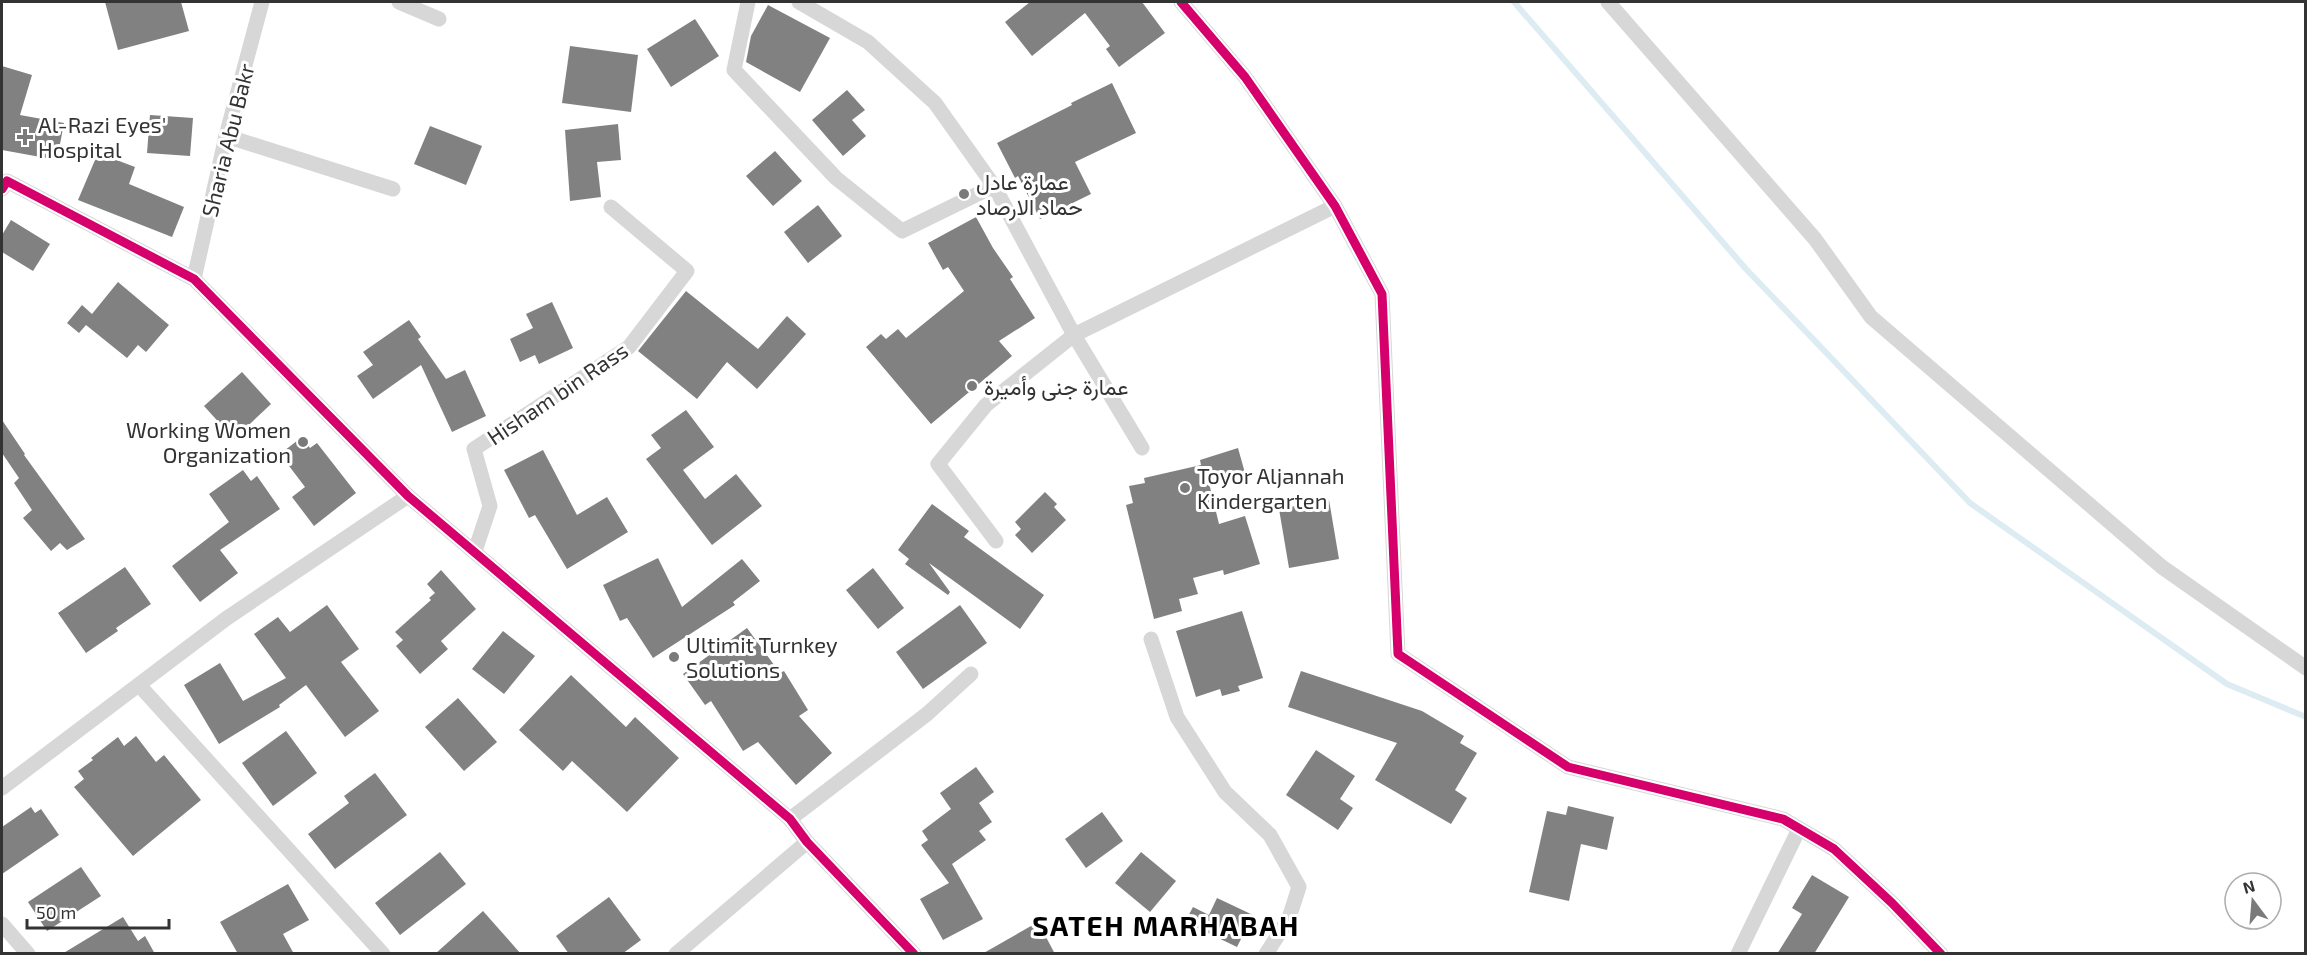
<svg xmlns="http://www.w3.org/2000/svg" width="2307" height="955" font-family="'Exo 2',Vazirmatn,sans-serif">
<rect width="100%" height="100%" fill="#fff"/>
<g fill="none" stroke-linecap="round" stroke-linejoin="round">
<path stroke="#ddebf3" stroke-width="6" d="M1514 2 1746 269 1970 503 2227 684 2306 717"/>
</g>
<g fill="#818181">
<path d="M105 2H181L189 31 118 50Z"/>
<path d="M1030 2H1142L1165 33 1119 67 1106 49 1110 46 1085 13 1032 56 1005 22Z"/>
<path d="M768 5 830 38 800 92 746 62 751 36Z"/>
<path d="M695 19 719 56 671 87 647 49Z"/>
<path d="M570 46 638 55 631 112 562 103Z"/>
<path d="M2 66 32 75 20 115 64 123 57 160 2 150Z"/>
<path d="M1112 83 1136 133 1075 162 1091 194 1040 219 1018 176 1015 178 997 143 1072 105 1071 103Z"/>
<path d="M847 90 865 110 852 120 866 136 843 156 812 120Z"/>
<path d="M150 115 193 118 190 156 147 153Z"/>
<path d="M618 124 621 160 597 162 601 197 570 201 565 130Z"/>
<path d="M430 126 482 146 466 185 414 164Z"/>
<path d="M775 151 802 181 773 206 746 176Z"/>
<path d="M98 153 135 167 129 184 184 207 172 237 78 200Z"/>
<path d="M818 205 842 236 808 263 784 232Z"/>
<path d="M976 217 993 248 1013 277 1010 279 1035 318 999 341 1012 356 931 424 866 347 881 334 886 339 898 329 906 338 964 291 948 267 943 270 928 243Z"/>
<path d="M11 220 50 244 33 271 2 252V235Z"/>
<path d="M118 282 169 325 146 352 138 345 127 358 86 325 79 333 67 323 82 305 92 314Z"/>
<path d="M686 291 758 349 787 316 806 334 757 389 727 362 697 399 638 351Z"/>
<path d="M552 302 573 348 539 364 535 355 520 362 510 339 533 328 526 314Z"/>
<path d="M409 320 421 337 418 339 446 379 465 370 486 416 452 432 421 365 373 399 357 376 373 365 363 352Z"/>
<path d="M242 372 271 404 234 439 204 406Z"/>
<path d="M686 410 714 447 683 470 705 499 736 474 762 506 712 545 646 459 661 448 651 435Z"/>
<path d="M2 420 25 454 24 455 85 539 67 550 60 543 51 551 23 518 32 510 14 483 19 478 2 453Z"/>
<path d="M302 437 310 448 317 443 356 493 314 526 292 497 305 487 280 454Z"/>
<path d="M1238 448 1245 473 1209 483 1219 524 1245 516 1260 564 1224 575 1223 570 1193 578 1198 594 1179 599 1182 611 1154 619 1126 505 1133 503 1129 486 1145 483 1144 478 1201 465 1200 460Z"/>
<path d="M543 450 577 515 607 497 628 532 567 569 535 515 529 518 504 470Z"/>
<path d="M243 470 251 481 257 476 280 509 220 550 238 573 200 602 172 566 229 522 209 494Z"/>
<path d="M1045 492 1057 504 1054 507 1066 520 1032 553 1015 535 1021 529 1015 522Z"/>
<path d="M1329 500 1339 559 1289 568 1279 509Z"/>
<path d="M932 504 969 531 964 537 1044 595 1020 629 929 563 950 592 948 595 905 564 909 559 898 550Z"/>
<path d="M658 558 682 607 742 559 760 581 733 602 735 605 653 658 627 618 620 621 603 585Z"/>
<path d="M125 567 151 604 116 628 118 631 86 653 58 613Z"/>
<path d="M873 568 904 608 878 629 846 590Z"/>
<path d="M441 570 476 609 441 641 448 649 420 674 396 646 403 640 395 632 431 600 429 598 435 593 427 584Z"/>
<path d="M327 605 359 649 341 662 379 711 345 737 306 685 279 705 280 707 219 744 184 685 220 663 243 701 286 678 254 634 278 617 290 632Z"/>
<path d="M960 605 987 643 923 689 896 652Z"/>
<path d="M1242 611 1263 678 1238 686 1240 691 1222 696 1220 689 1196 697 1176 631Z"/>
<path d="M747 628 780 673 784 671 808 710 799 716 832 753 796 785 758 742 743 751 711 701 705 705 683 674Z"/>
<path d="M503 631 535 656 504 694 472 669Z"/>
<path d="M1301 671 1422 711 1464 736 1460 743 1477 753 1455 790 1467 798 1451 824 1375 780 1397 743 1288 707Z"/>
<path d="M571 675 626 727 635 717 679 758 627 812 572 761 563 771 519 730Z"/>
<path d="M458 698 497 742 464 771 425 727Z"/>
<path d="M286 731 317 773 273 806 242 763Z"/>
<path d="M136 736 156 762 164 755 201 800 133 856 74 787 84 779 78 771 93 760 91 758 118 737 124 746Z"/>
<path d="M1316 750 1355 776 1340 799 1353 808 1338 830 1286 795Z"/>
<path d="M976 767 994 792 979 803 992 822 979 831 986 840 952 864 983 919 943 940 920 899 949 883 921 845 928 840 922 831 951 809 940 793Z"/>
<path d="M375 773 407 815 335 869 308 834 349 803 344 796Z"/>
<path d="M1568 806 1614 817 1607 850 1581 844 1569 901 1529 892 1547 811 1566 815Z"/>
<path d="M31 807 35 813 41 809 59 835 2 874V827Z"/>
<path d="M1102 812 1123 841 1086 868 1065 839Z"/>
<path d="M440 852 466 884 400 935 375 903Z"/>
<path d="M1141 852 1176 881 1150 912 1115 883Z"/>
<path d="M81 867 101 896 47 931 28 902Z"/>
<path d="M1812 875 1849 897 1814 954H1777L1802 914 1792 908Z"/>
<path d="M288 884 309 920 283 934 294 954H238L220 922Z"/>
<path d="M609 897 641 940 622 954H569L556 936Z"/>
<path d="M1217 898 1253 915 1237 947 1185 922 1193 907 1209 915Z"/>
<path d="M483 911 521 954H435Z"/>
<path d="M123 917 138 941 145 936 155 954H62Z"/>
<path d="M1038 922 1055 954H982Z"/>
</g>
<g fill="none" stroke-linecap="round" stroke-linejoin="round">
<g stroke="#d7d7d7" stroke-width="15">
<path d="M399 2 439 19"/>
<path d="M748 2 734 70 836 178 902 231 994 186"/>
<path d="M799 2 868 42 935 103 994 186 1074 335 1142 448"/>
<path d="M1181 2 1245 77 1335 206 1382 294 1398 654 1568 767 1783 819 1834 849 1892 903 1941 954"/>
<path d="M1608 2 1815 239 1871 317 2162 567 2306 668"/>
<path d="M226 136 393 189"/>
<path d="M2 189 7 181 194 279 408 496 790 819 807 842 914 954"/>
<path d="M194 279 226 136 262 2"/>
<path d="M996 541 938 464 986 405 1074 335 1335 206"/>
<path d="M475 551 490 506 474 449 629 347 687 271 611 207"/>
<path d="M1151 639 1177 717 1225 792 1270 835 1299 887 1289 918 1266 954"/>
<path d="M139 685 383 954"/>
<path d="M2 788 227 618 408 496"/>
<path d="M790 819 927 714 971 674"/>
<path d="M2 924 28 954"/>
<path d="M676 954 807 842"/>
<path d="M1738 954 1799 829"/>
</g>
<defs>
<g id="cycleway">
<path d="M1181 2 1245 77 1335 206 1382 294 1398 654 1568 767 1783 819 1834 849 1892 903 1941 954"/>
<path d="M2 189 7 181 194 279 408 496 790 819 807 842 914 954"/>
</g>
</defs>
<use href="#cycleway" stroke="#fff" stroke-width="13"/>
<use href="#cycleway" stroke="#d6006c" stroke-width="9"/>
</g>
<g fill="#7a7a7a" stroke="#fff" stroke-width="2">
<path d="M22 128h6v6h6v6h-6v6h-6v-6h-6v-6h6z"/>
<circle cx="964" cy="194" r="6"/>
<circle cx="972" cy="386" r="6"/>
<circle cx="303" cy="442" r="6"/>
<circle cx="1185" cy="488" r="6"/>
<circle cx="674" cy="657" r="6"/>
</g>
<g text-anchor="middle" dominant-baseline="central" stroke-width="6" stroke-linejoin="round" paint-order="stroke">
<g font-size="22" fill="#333" stroke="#fff" text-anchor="start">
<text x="38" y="124">Al-Razi Eyes'<tspan x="38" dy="25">Hospital</tspan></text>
<text x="976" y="181">عمارة عادل<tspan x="976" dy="25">حماد الارصاد</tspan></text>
<text x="984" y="386">عمارة جنى وأميرة</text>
<text x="291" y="429" text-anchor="end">Working Women<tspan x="291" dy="25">Organization</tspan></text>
<text x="1197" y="475">Toyor Aljannah<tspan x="1197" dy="25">Kindergarten</tspan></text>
<text x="686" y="644">Ultimit Turnkey<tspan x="686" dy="25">Solutions</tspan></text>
</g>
<g font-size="22" fill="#333" stroke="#fff">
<text transform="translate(227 140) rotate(-76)">Sharia Abu Bakr</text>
<text transform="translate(557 393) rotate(-34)">Hisham bin Rass</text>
</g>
<g font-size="28" font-weight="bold" letter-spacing="1.5" fill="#000" stroke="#fff">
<text x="1166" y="925">SATEH MARHABAH</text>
</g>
</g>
<rect width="2307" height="955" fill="none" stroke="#333333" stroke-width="6"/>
<g transform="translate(2253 901) rotate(344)"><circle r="28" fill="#ffffff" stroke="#adadad" stroke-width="1.5"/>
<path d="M0-4.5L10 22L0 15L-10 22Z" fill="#7a7a7a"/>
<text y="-9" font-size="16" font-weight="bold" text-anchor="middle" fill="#333333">N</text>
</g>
<path d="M27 919v9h142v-9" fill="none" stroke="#333333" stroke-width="3"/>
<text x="36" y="919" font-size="18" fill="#333333" stroke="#ffffff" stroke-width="4.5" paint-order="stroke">50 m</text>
</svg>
